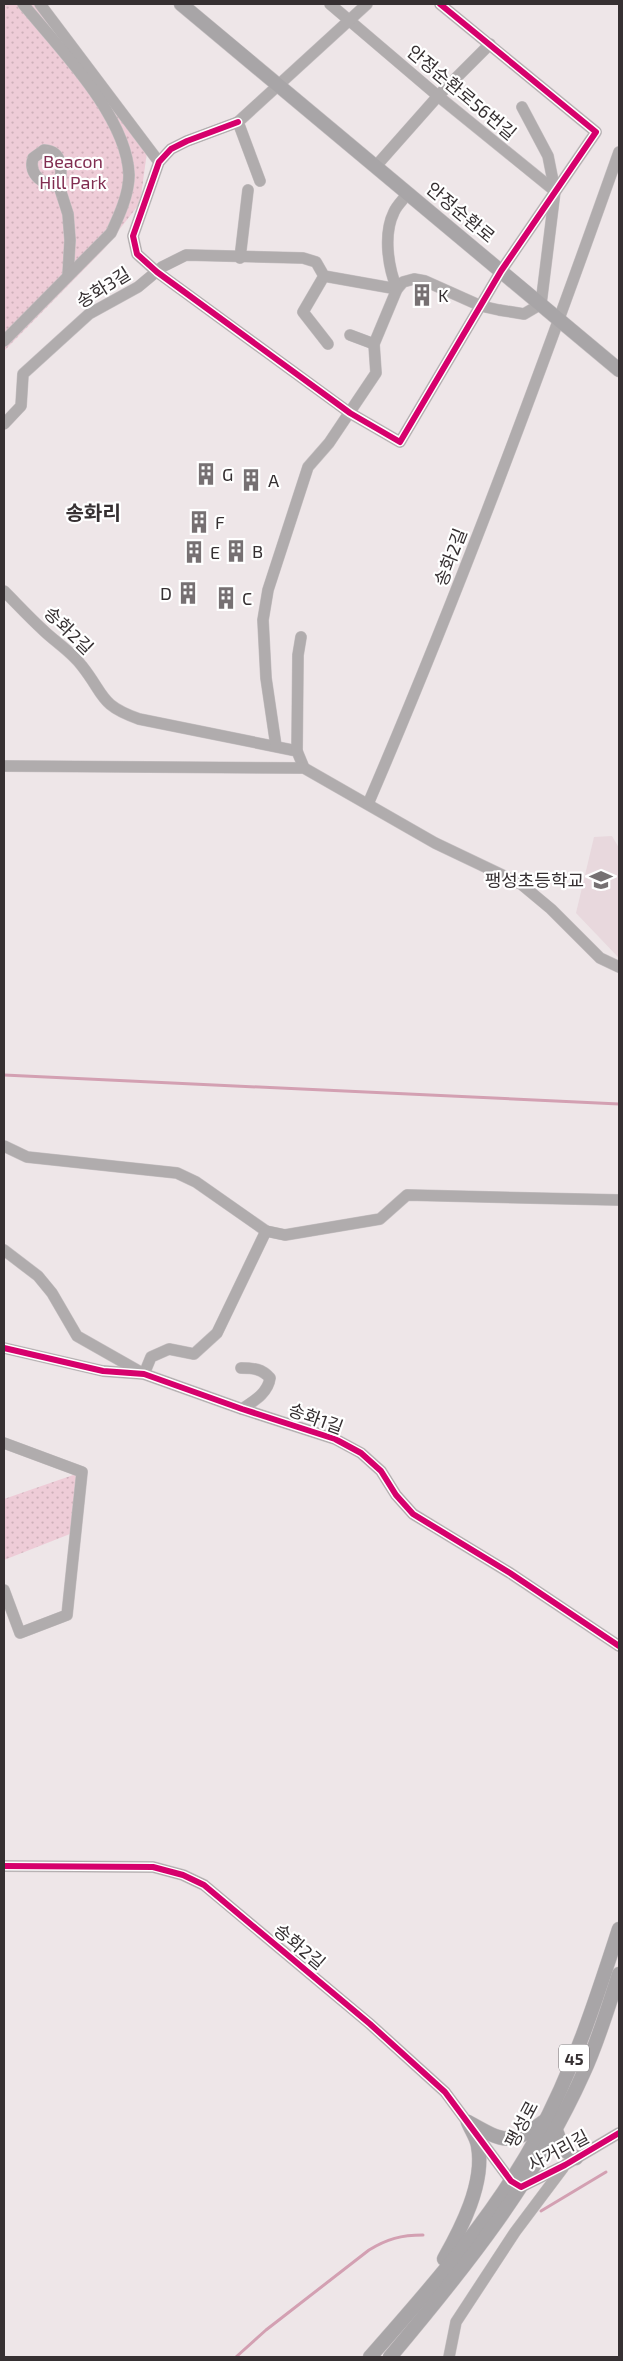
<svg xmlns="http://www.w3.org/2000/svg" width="623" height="2361" font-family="'Exo 2','Noto Sans KR',sans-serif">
<defs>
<pattern id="park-dots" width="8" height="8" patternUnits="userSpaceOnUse" patternTransform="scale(1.25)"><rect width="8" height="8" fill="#eeccd7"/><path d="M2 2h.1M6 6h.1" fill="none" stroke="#cdb0b9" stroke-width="1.8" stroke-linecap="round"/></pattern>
</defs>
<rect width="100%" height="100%" fill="#eee6e8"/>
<path fill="#e8d8dd" d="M612 836 619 848V958L576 913 594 837Z"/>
<g fill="url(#park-dots)">
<path d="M4 4H33L147 152 140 203 105 248 4 351Z"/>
<path d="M82 1472 75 1532 4 1560V1499Z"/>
</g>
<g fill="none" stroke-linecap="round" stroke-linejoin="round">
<g stroke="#d3a0b2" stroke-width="3">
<path d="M4 1075 619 1104"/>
<path d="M541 2211 606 2172"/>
<path d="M236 2357 266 2330 369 2250C387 2239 401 2235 423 2235"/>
</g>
<defs>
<g id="minor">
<path d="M40 4 159 162"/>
<path d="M330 4 438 96 555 191"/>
<path d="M238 122 187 141 171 149 159 162 133 236 137 254 157 272 350 413 400 442 501 271 596 132 440 4"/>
<path d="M44 150C64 151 62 172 59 186 44 186 28 175 33 158Z"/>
<path d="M376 166 438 96 490 44"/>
<path d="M260 181 238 122 367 4"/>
<path d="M59 186 68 214 70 240 68 275"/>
<path d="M240 258 248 190"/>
<path d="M324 276 303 312 328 344"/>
<path d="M350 335 374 344"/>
<path d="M4 341 111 233C119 216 129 194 129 175 127 116 59 48 23 4"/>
<path d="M4 424 21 406 23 374 89 314 138 287 162 267 186 255 303 258 316 262 324 276 397 289 403 282 414 279 425 281 481 306 499 310 524 314 541 304 555 191 548 156 522 107"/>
<path d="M4 591C17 604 29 617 42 629 55 642 71 651 82 666 105 695 99 705 139 719L297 751 304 768"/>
<path d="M276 746 266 678 263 620 268 590 308 467 329 443 376 373 374 344 397 289C388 267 383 234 394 212 397 205 404 199 408 193"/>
<path d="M297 751 298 655 301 637"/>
<path d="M4 766 304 768 435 843 521 884 551 909 600 958 619 967"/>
<path d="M368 804C460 590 541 372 619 152"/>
<path d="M4 1146 27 1157 177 1173 196 1182 266 1231 285 1235 380 1219 407 1195 619 1200"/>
<path d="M4 1250 38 1276 52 1293 77 1336 144 1374 151 1357 169 1349 194 1354 217 1333 266 1231"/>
<path d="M4 1348 103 1371 144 1374 242 1409 335 1439 361 1453 381 1471 396 1495 413 1514 510 1573 619 1646"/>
<path d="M241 1368C254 1368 262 1369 270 1378 268 1393 254 1401 242 1409"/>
<path d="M4 1443 82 1472 67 1615 20 1633 4 1590"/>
<path d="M4 1866 153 1867 183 1875 204 1885 370 2024 445 2092 511 2181 521 2187 565 2165 619 2133"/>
<path d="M449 2357 456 2322 515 2232 563 2168"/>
</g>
<g id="major">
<path d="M181 4 619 370"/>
<path d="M468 2122C502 2141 510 2147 543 2122"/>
<path d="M555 2128 563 2149 576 2158"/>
<path d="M444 2259C461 2229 485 2183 478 2146 477 2138 471 2130 468 2122"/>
<path d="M370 2357C430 2289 494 2217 537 2137 573 2071 596 2000 619 1929"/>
<path d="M390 2357C464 2269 536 2179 583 2074 598 2042 608 2007 619 1974"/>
</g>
</defs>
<use href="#minor" stroke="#c8c2c4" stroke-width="12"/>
<use href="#major" stroke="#c8c2c4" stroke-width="15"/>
<use href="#minor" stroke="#b0acad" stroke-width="11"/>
<use href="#major" stroke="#a8a5a7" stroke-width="14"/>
<defs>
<g id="cycleway">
<path d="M238 122 187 141 171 149 159 162 133 236 137 254 157 272 350 413 400 442 501 271 596 132 440 4"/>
<path d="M4 1348 103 1371 144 1374 242 1409 335 1439 361 1453 381 1471 396 1495 413 1514 510 1573 619 1646"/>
<path d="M4 1866 153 1867 183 1875 204 1885 370 2024 445 2092 511 2181 521 2187 565 2165 619 2133"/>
</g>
</defs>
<use href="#cycleway" stroke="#fff" stroke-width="9"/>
<use href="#cycleway" stroke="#d6006c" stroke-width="6"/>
</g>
<defs>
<symbol id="building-bare" viewBox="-9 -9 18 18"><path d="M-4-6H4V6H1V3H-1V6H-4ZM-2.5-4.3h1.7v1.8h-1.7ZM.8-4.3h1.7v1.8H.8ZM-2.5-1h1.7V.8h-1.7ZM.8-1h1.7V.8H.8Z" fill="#767072" stroke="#fff" stroke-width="2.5" paint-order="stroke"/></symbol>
<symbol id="school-bare" viewBox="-9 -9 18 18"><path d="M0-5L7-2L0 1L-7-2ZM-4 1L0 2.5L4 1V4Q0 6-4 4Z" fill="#767072" stroke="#fff" stroke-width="2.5" paint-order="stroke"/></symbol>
</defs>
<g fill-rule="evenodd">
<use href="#building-bare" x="406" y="279" width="32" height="32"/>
<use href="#building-bare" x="190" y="458" width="32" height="32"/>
<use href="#building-bare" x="235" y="464" width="32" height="32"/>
<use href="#building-bare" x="183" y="506" width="32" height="32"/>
<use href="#building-bare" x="220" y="535" width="32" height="32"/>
<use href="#building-bare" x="178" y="536" width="32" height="32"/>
<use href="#building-bare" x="172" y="577" width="32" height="32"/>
<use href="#building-bare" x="210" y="582" width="32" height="32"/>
<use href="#school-bare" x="585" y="864" width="32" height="32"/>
</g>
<g text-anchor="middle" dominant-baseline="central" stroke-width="4.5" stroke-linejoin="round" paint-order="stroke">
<rect fill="#fff" stroke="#726e70" stroke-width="1" x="559" y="2044.5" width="30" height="27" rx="4"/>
<g font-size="16" font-weight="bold" fill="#363032">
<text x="574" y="2058">45</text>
</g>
<g font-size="18" fill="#363032" stroke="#fff">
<text transform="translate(462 92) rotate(40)">안정순환로56번길</text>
<text transform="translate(461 212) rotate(40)">안정순환로</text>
<text transform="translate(103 287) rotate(-32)">송화3길</text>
<text transform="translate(450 557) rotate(-69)">송화2길</text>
<text transform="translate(69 630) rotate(44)">송화2길</text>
<text transform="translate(316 1418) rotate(20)">송화1길</text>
<text transform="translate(300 1946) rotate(40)">송화2길</text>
<text transform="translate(521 2124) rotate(-62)">팽성로</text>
<text transform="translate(558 2150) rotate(-28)">사거리길</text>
</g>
<g font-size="18" fill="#812d51" stroke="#fff">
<text x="73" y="161">Beacon<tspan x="73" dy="21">Hill Park</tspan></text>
</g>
<g font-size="18" fill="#363032" stroke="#fff" text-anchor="start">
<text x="438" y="295">K</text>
<text x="222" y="474">G</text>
<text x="268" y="480">A</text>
<text x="215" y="522">F</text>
<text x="252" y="551">B</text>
<text x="210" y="552">E</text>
<text x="172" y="593" text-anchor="end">D</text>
<text x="242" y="598">C</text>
<text x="584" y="880" text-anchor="end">팽성초등학교</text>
</g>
<g font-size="20" font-weight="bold" fill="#363032" stroke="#fff">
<text x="93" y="512">송화리</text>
</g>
</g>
<rect width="623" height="2361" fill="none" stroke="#363032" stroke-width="10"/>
</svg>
